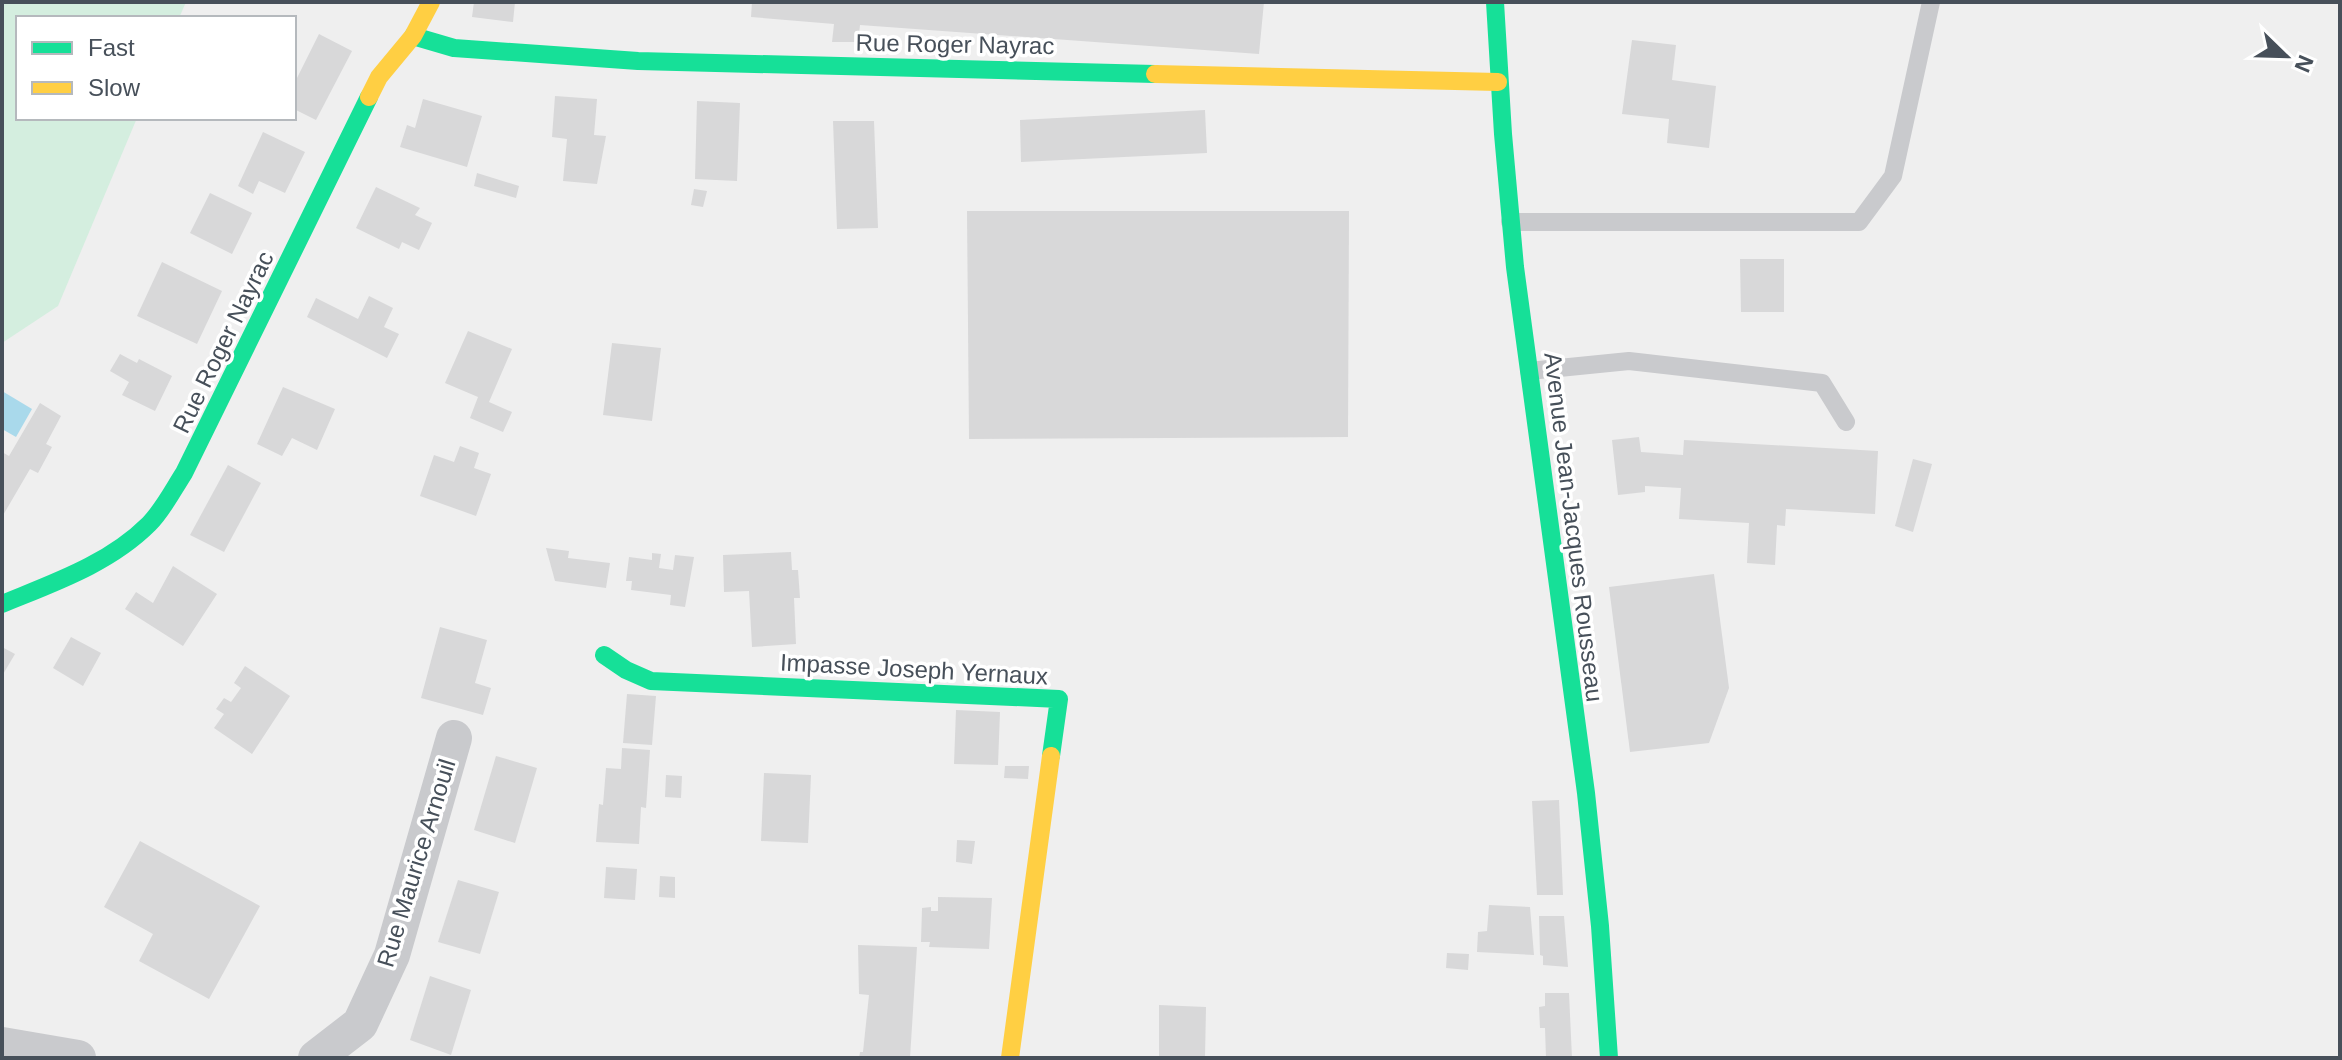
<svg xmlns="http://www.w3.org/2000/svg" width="2342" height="1060" font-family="Arial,sans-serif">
<rect width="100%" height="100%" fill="#efefef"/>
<path fill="#d4eedf" d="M2 2H186L179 18H18V118H137L58 306 2 343Z"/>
<path fill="#a9d9eb" d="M2 391 32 409 16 437 2 429Z"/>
<g fill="#d8d8d9">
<path d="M474 2H515L513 22 472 17Z"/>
<path d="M752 2H1264L1259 54 860 25 858 42H832L834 24 751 17Z"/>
<path d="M319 34 352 51 316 120 294 109V84Z"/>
<path d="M1632 40 1676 45 1672 80 1716 86 1709 148 1667 143 1669 119 1622 114Z"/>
<path d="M555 96 597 99 594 135 606 136 597 184 563 181 567 139 552 137Z"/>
<path d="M423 99 482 116 467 167 400 147 407 125 415 128Z"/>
<path d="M697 101 740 103 737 181 695 179Z"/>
<path d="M1205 110 1207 153 1021 162 1020 120Z"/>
<path d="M833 121H874L878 228 837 229Z"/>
<path d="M263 132 305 152 285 193 259 181 253 194 238 186Z"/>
<path d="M477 173 519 186 516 198 474 186Z"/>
<path d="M376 187 420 208 415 215 432 223 419 250 402 242 399 249 356 228Z"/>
<path d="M694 189 707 191 703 207 691 205Z"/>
<path d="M210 193 252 213 232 254 190 233Z"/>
<path d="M967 211H1349L1348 437 969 439Z"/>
<path d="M1740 259H1784V312H1741Z"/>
<path d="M162 262 222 291 197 344 137 316Z"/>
<path d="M369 296 393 308 384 327 399 334 387 358 307 317 316 298 358 319Z"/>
<path d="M468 331 512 349 489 402 512 412 503 432 470 418 478 397 445 383Z"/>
<path d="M612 343 661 348 652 421 603 415Z"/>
<path d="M120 354 137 363 139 359 172 376 155 411 122 395 129 382 110 371Z"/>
<path d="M283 387 335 409 317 450 292 438 282 456 257 444Z"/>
<path d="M40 403 61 416 46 444 52 447 38 473 30 469 2 517V452L9 456Z"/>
<path d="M1639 437 1641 452 1683 455 1684 440 1878 451 1875 514 1786 509 1785 526 1777 525 1775 565 1747 563 1749 523 1679 519 1681 488 1645 486V492L1618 495 1612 440Z"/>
<path d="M460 446 479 453 474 468 491 474 476 516 420 496 434 455 454 462Z"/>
<path d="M1913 459 1932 464 1913 532 1895 526Z"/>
<path d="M228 465 261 483 224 552 190 535Z"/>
<path d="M546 548 569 551 568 558 610 563 606 588 555 581Z"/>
<path d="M791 552 792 570H798L800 598H794L796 644 752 647 749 591 724 592 723 555Z"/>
<path d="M652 553 661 554 659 568 673 570 675 555 694 557 685 607 670 605 671 595 631 590 632 581H626L629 557 652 560Z"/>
<path d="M173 566 217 594 183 646 125 609 136 592 153 603Z"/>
<path d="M1714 574 1729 688 1709 743 1630 752 1609 587Z"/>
<path d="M440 627 487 640 475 683 491 688 483 715 421 698Z"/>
<path d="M71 637 101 653 83 686 53 668Z"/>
<path d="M2 647 15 654 2 676Z"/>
<path d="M245 666 290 696 252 754 214 728 224 714 216 709 224 698 231 702 241 688 234 683Z"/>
<path d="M627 694 656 696 652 745 623 743Z"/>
<path d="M956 710 1000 712 998 765 954 764Z"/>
<path d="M622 748 650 750 646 808 641 807 639 844 596 842 599 804 603 805 606 768 621 769Z"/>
<path d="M496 756 537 768 515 843 474 830Z"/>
<path d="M1005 766H1029L1028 779 1004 778Z"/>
<path d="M764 773 811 775 808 843 761 841Z"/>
<path d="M666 775 682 776 681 798 665 797Z"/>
<path d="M1559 800 1563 895H1537L1532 801Z"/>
<path d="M957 840 975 841 972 864 956 862Z"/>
<path d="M140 841 260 906 209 999 139 961 153 934 104 907Z"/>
<path d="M606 867 637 869 635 900 604 898Z"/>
<path d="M660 876 675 877V898L659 897Z"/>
<path d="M458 880 499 892 480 954 438 942Z"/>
<path d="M938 897 992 898 989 949 929 947 930 942H921L922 908 931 907V911H938Z"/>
<path d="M1489 905 1530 907 1534 955 1477 952 1478 932 1487 931Z"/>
<path d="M1539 916H1564L1568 967 1543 965V956L1540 955Z"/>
<path d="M858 945 917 947 910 1058H859L860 1052H863L869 995 859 994Z"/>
<path d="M1447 953 1469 954 1468 970 1446 968Z"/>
<path d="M430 976 471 990 451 1055 410 1040Z"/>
<path d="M1545 993H1569L1572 1058H1546L1545 1028H1540L1539 1007 1545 1006Z"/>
<path d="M1159 1005 1206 1007 1205 1058H1159Z"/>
</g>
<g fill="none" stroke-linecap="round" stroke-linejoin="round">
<g stroke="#c9cacd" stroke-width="18">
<path d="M1510 222H1859L1893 176 1931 2"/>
<path d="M1529 371 1629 361 1822 383 1846 422"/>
</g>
<g stroke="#c9cacd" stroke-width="36">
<path d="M2 1045 78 1058"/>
<path d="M316 1058 360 1024 392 955 454 738"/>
</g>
<g stroke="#16e098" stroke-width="18">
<path d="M1495 2 1503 134 1515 267 1586 793 1600 926 1609 1058"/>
<path d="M413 36 454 48 638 61 1155 74"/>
<path d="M2 604C53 583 109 564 149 524 163 510 173 490 184 473L369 97"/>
<path d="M604 655 626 670 651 681 1059 699 1051 756"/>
</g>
<g stroke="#ffcf43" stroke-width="18">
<path d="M1155 74 1498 82"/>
<path d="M369 97 379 77 413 36 431 2"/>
<path d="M1010 1058 1051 756"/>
</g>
</g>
<g text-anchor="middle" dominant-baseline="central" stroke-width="7" stroke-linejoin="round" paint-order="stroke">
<g font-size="24" fill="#47505a" stroke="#fff">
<text transform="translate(955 44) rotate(1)">Rue Roger Nayrac</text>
<text transform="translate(223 342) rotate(-64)">Rue Roger Nayrac</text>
<text transform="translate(1574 527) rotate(83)">Avenue Jean-Jacques Rousseau</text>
<text transform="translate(914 669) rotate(3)">Impasse Joseph Yernaux</text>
<text transform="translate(416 863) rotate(-73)">Rue Maurice Arnouil</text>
</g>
</g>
<rect width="2342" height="1060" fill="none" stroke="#47505a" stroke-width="8"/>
<rect x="16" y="16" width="280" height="104" fill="#ffffff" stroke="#b5b9bd" stroke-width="2"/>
<rect x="32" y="42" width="40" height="12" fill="#16e098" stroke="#b5b9bd" stroke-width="2"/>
<text x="88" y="56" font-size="24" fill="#47505a">Fast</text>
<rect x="32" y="82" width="40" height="12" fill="#ffcf43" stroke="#b5b9bd" stroke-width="2"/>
<text x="88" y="96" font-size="24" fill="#47505a">Slow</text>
<g transform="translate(2286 56) rotate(113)" stroke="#ffffff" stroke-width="6" paint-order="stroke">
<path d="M0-6L14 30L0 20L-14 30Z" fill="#47505a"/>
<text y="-12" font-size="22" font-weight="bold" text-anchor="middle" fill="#47505a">N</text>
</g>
</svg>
